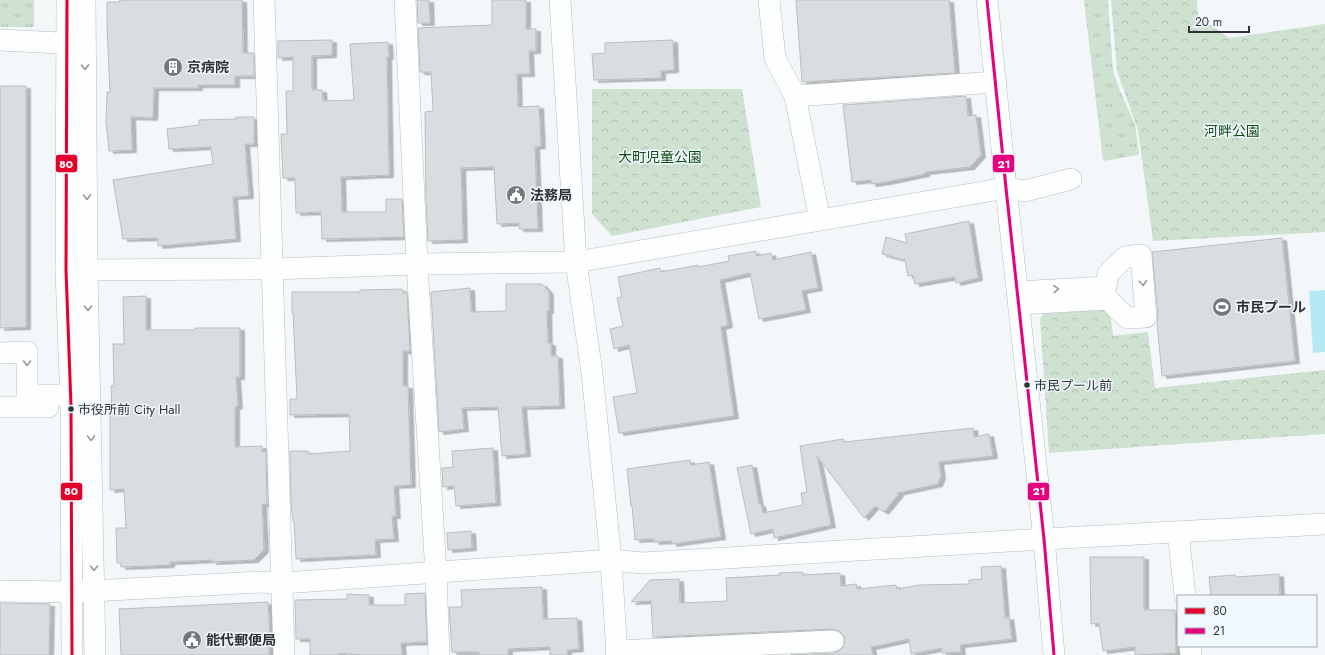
<svg xmlns="http://www.w3.org/2000/svg" width="1325" height="655" font-family="Jost,'Noto Sans JP',sans-serif">
<defs>
<pattern id="grass-tufts" width="24" height="20" patternUnits="userSpaceOnUse"><rect width="24" height="20" fill="#cfe1d0"/><path d="M3 7l-1-3M5 7V3M7 7l1-3M15 17l-1-3M17 17v-4M19 17l1-3" fill="none" stroke="#b2c2b3"/></pattern>
<pattern id="park-crowns" width="20" height="18" patternUnits="userSpaceOnUse"><rect width="20" height="18" fill="#cfe1d0"/><path d="M2 6a3 3 0 1 1 6 0M12 15a3 3 0 1 1 6 0" fill="none" stroke="#b2c2b3"/></pattern>
<filter id="shadow"><feDropShadow dx="4.5" dy="2.5" stdDeviation="0" flood-color="#0004"/></filter>
</defs>
<rect width="100%" height="100%" fill="#f4f7fa"/>
<g fill="url(#grass-tufts)">
<rect x="0" y="0" width="34" height="27"/>
<path d="M1084 0H1108L1113 70 1120 91 1135 124 1139 155 1103 161Z"/>
</g>
<g fill="url(#park-crowns)">
<path d="M1111 0H1197L1198 16 1229 38 1325 24V232L1153 241 1138 130 1117 71Z"/>
<path d="M592 89H742L761 207 612 236 592 214Z"/>
<path d="M1109 303 1113 336 1148 332 1155 388 1325 370V434L1049 453 1040 319 1045 310Z"/>
</g>
<path fill="#b5eaf4" d="M1325 290V352L1313 353 1309 291Z"/>
<g fill="#dadddf" stroke="#bbbec1" filter="url(#shadow)">
<path d="M119 0H242L243 53H254V76H235V85H198V88H154L153 118 131 117 132 150 109 151 106 122 107 92H110L107 27V2H120Z"/>
<path d="M417 0H429L430 23H418Z"/>
<path d="M492 0H526V29H536V51H529L530 74H517L518 107 539 106 541 146 535 147 538 229H519V223L497 224 494 167 461 168 463 240 428 241 426 199 425 112 433 111 431 72H420L418 28 492 25Z"/>
<path d="M796 0H949L955 73 802 82Z"/>
<path d="M332 40V55L312 56V90H322L323 101 354 100 350 44 388 42 389 57H387L389 175 341 177 342 212H386V199H402L404 237 322 239 321 212 296 213 295 178H283L281 134H287L286 91H293V57L278 58V41Z"/>
<path d="M673 40 674 70 661 71V78L594 80 592 54 605 53V43Z"/>
<path d="M0 86H26V327L0 328Z"/>
<path d="M966 96 968 116 976 115 981 155 970 167 925 172V174L886 182 871 184V180L852 182 843 105Z"/>
<path d="M236 117H254V144H245L249 196 233 197 236 239 158 246V238L123 239 113 180 213 164 211 147 169 149 167 129 199 125V120L236 119Z"/>
<path d="M969 221 978 278 956 283 955 277 915 284 913 275 908 276 905 260 882 254 886 237 907 243 905 234Z"/>
<path d="M1282 238 1295 361 1162 376 1157 323 1158 316 1152 252Z"/>
<path d="M756 251V256L771 253 773 260 811 252 818 288 802 291 806 310 759 319 750 273 720 280 728 325 721 327 734 416 619 433 613 397 637 393 629 345 614 349 610 329 623 326 617 298 622 297 618 277 660 268 661 272 698 265V267L729 261 728 256Z"/>
<path d="M506 284H542L549 292V311H547L548 343H551V356H558L560 406 522 407 526 454 502 456 498 407 462 408 464 429 439 432 431 292 470 288 471 312 506 311Z"/>
<path d="M402 289 403 293H407L410 351H403V386H408L411 485 394 486 396 516H392L394 539 375 540 376 555 296 559 294 521H293L291 504 290 451H308V454L350 451 349 414 290 415V399H297L293 313H292V292H360V290Z"/>
<path d="M146 296V330H195V328H240V377H236L238 406 235 407V447L262 446V452H266L267 504H262L264 550 254 560 212 562V560L170 562V565L121 567V563H117L116 528H126L124 489 110 490V414H112L111 386H114L113 344H124L123 297Z"/>
<path d="M973 428 974 437 989 434 993 456 939 462 941 476 938 484 897 493 899 494 884 512 875 506 864 518 817 456 831 525 774 538 773 529 751 534 737 468 752 465 759 504H761L763 513 803 505 801 493 807 492 800 446 843 439 844 442Z"/>
<path d="M493 448 496 503 456 506 454 486 443 487 442 468 453 467 452 451Z"/>
<path d="M690 460 691 465 709 462 721 537 672 544V541L654 542V539L635 540 632 506H631L627 469Z"/>
<path d="M471 531 472 548 448 550 447 533Z"/>
<path d="M1090 557H1144V610H1175L1176 653 1135 655V647L1103 651 1099 623 1091 624Z"/>
<path d="M1001 566 1005 618 1009 617 1012 639 960 645 961 652 942 653V648L911 654 909 639 871 647 873 655H790L834 653 839 651 844 646 845 640 843 635 839 631 832 629 653 637 651 601 631 602 650 580 679 579 680 603 727 601 726 578 780 575 779 573 803 572V575L840 573 841 586 856 584 857 589 896 585 897 589 919 585 969 584V580L982 579 981 567Z"/>
<path d="M1279 574 1280 596H1211L1209 577 1235 575 1236 577Z"/>
<path d="M542 587 543 619 577 618 579 649 567 650V655H550V647L508 649V655H479V652H452L449 607H462L461 590Z"/>
<path d="M425 593 427 642 401 643 402 655H361L339 653V655H310V639H296L295 600 347 599V594L369 595V605H405V594Z"/>
<path d="M268 602 270 640H269V655H121L119 609Z"/>
<path d="M0 603 50 604 49 655H0Z"/>
</g>
<g fill="none" stroke-linecap="round" stroke-linejoin="round">
<defs>
<g id="minor">
<path d="M67 0 66 270 71 406 72 655"/>
<path d="M85 0 87 269 95 655"/>
<path d="M264 0 284 655"/>
<path d="M405 0 417 264 436 573 439 655"/>
<path d="M560 0 576 262 592 373 611 560 617 655"/>
<path d="M769 0 775 58 795 96"/>
<path d="M987 0 1006 188 1044 539 1054 655"/>
<path d="M0 40 81 44"/>
<path d="M820 220 795 96 996 82"/>
<path d="M66 270 273 269 417 264 576 262 1006 188 1025 191 1071 179"/>
<path d="M1017 292 1106 287 1108 274 1125 257 1141 255 1146 317 1128 318 1118 310 1108 299 1019 304"/>
<path d="M0 353 27 352V395H70"/>
<path d="M0 407H48"/>
<path d="M1178 532 1185 596"/>
<path d="M0 591 72 592 260 582 283 583 611 560 642 563 1044 539 1325 524"/>
<path d="M1190 646 1191 655"/>
<path d="M616 651 833 641"/>
</g>
</defs>
<use href="#minor" stroke="#babdbf" stroke-width="22"/>
<use href="#minor" stroke="#fdfefe" stroke-width="21"/>
<defs>
<path id="bus-1" d="M67 0 66 270 71 406 72 655"/>
<path id="bus-2" d="M987 0 1006 188 1044 539 1054 655"/>
</defs>
<use href="#bus-1" stroke="#f0f8fe" stroke-width="6"/>
<use href="#bus-2" stroke="#f0f8fe" stroke-width="6"/>
<use href="#bus-1" stroke="#e4002b" stroke-width="3"/>
<use href="#bus-2" stroke="#e5007d" stroke-width="3"/>
</g>
<defs><path id="oneway-chevron" d="M-2-3.5L2.5 0L-2 3.5" fill="none" stroke-width="1.6" stroke-linecap="round" stroke-linejoin="round"/></defs>
<g stroke="#96989a">
<use href="#oneway-chevron" transform="translate(85 67) rotate(89)"/>
<use href="#oneway-chevron" transform="translate(87 197) rotate(89)"/>
<use href="#oneway-chevron" transform="translate(1143 283) rotate(85)"/>
<use href="#oneway-chevron" transform="translate(1056 289) rotate(-3)"/>
<use href="#oneway-chevron" transform="translate(88 308) rotate(89)"/>
<use href="#oneway-chevron" transform="translate(27 363) rotate(90)"/>
<use href="#oneway-chevron" transform="translate(91 438) rotate(89)"/>
<use href="#oneway-chevron" transform="translate(94 568) rotate(89)"/>
</g>
<defs>
<symbol id="building-disc" viewBox="-11 -11 22 22"><circle r="9.5" fill="#74787b" stroke="#f0f8fe"/><path d="M-4-6H4V6H1V3H-1V6H-4ZM-2.5-4.3h1.7v1.8h-1.7ZM.8-4.3h1.7v1.8H.8ZM-2.5-1h1.7V.8h-1.7ZM.8-1h1.7V.8H.8Z" fill="#fff"/></symbol>
<symbol id="civic-disc" viewBox="-11 -11 22 22"><circle r="9.5" fill="#74787b" stroke="#f0f8fe"/><path d="M-.6-6.5H3V-4.5H.6V-3L4-1V1h2V6H-6V1h2V-1L-.6-3ZM-1.2 2.5V6h2.4V2.5Z" fill="#fff"/></symbol>
<symbol id="stadium-disc" viewBox="-11 -11 22 22"><circle r="9.5" fill="#74787b" stroke="#f0f8fe"/><path d="M0-5a6.5 5 0 1 0 0 10a6.5 5 0 1 0 0-10ZM-3.5-1.8h7v3.6h-7Z" fill="#fff"/></symbol>
</defs>
<g fill-rule="evenodd">
<use href="#building-disc" x="162" y="56" width="22" height="22"/>
<use href="#civic-disc" x="505" y="184" width="22" height="22"/>
<use href="#stadium-disc" x="1211" y="296" width="22" height="22"/>
<use href="#civic-disc" x="181" y="629" width="22" height="22"/>
</g>
<g fill="#2f3336" stroke="#f0f8fe" stroke-width="1.5">
<circle cx="1027" cy="385" r="3.5"/>
<circle cx="71" cy="409" r="3.5"/>
</g>
<g text-anchor="middle" dominant-baseline="central" stroke-width="3" stroke-linejoin="round" paint-order="stroke">
<g font-size="13" fill="#2f3336" stroke="#f0f8fe" text-anchor="start">
<text x="1034" y="385">市民プール前</text>
<text x="78" y="409">市役所前 City Hall</text>
</g>
<g font-size="14" font-weight="bold" fill="#2f3336" stroke="#f0f8fe" text-anchor="start">
<text x="187" y="67">京病院</text>
<text x="530" y="195">法務局</text>
<text x="1236" y="307">市民プール</text>
<text x="206" y="640">能代郵便局</text>
</g>
<g font-size="14" fill="#114c14" stroke="#f0f8fe">
<text x="1232" y="131">河畔公園</text>
<text x="660" y="157">大町児童公園</text>
</g>
</g>
<g stroke="#f0f8fe" stroke-width="1.5">
<rect x="55" y="154" width="23" height="19" rx="4" fill="#e4002b"/>
<rect x="992" y="154" width="23" height="19" rx="4" fill="#e5007d"/>
<rect x="1027" y="482" width="23" height="19" rx="4" fill="#e5007d"/>
<rect x="60" y="482" width="23" height="19" rx="4" fill="#e4002b"/>
</g>
<g font-size="11" text-anchor="middle" font-weight="bold" fill="#fff">
<text x="66" y="168">80</text>
<text x="1004" y="168">21</text>
<text x="1039" y="495">21</text>
<text x="71" y="495">80</text>
</g>
<rect x="1177" y="595" width="140" height="52" fill="#f0f8fe" stroke="#a3a9ae"/>
<rect x="1185" y="608" width="20" height="6" fill="#e4002b" stroke="#a3a9ae"/>
<text x="1213" y="615" font-size="12" fill="#2f3336">80</text>
<rect x="1185" y="628" width="20" height="6" fill="#e5007d" stroke="#a3a9ae"/>
<text x="1213" y="635" font-size="12" fill="#2f3336">21</text>
<path d="M1189 26v6h60v-6" fill="none" stroke="#2f3336" stroke-width="2"/>
<text x="1195" y="26" font-size="12" fill="#2f3336" stroke="#f0f8fe" stroke-width="3" paint-order="stroke">20 m</text>
</svg>
